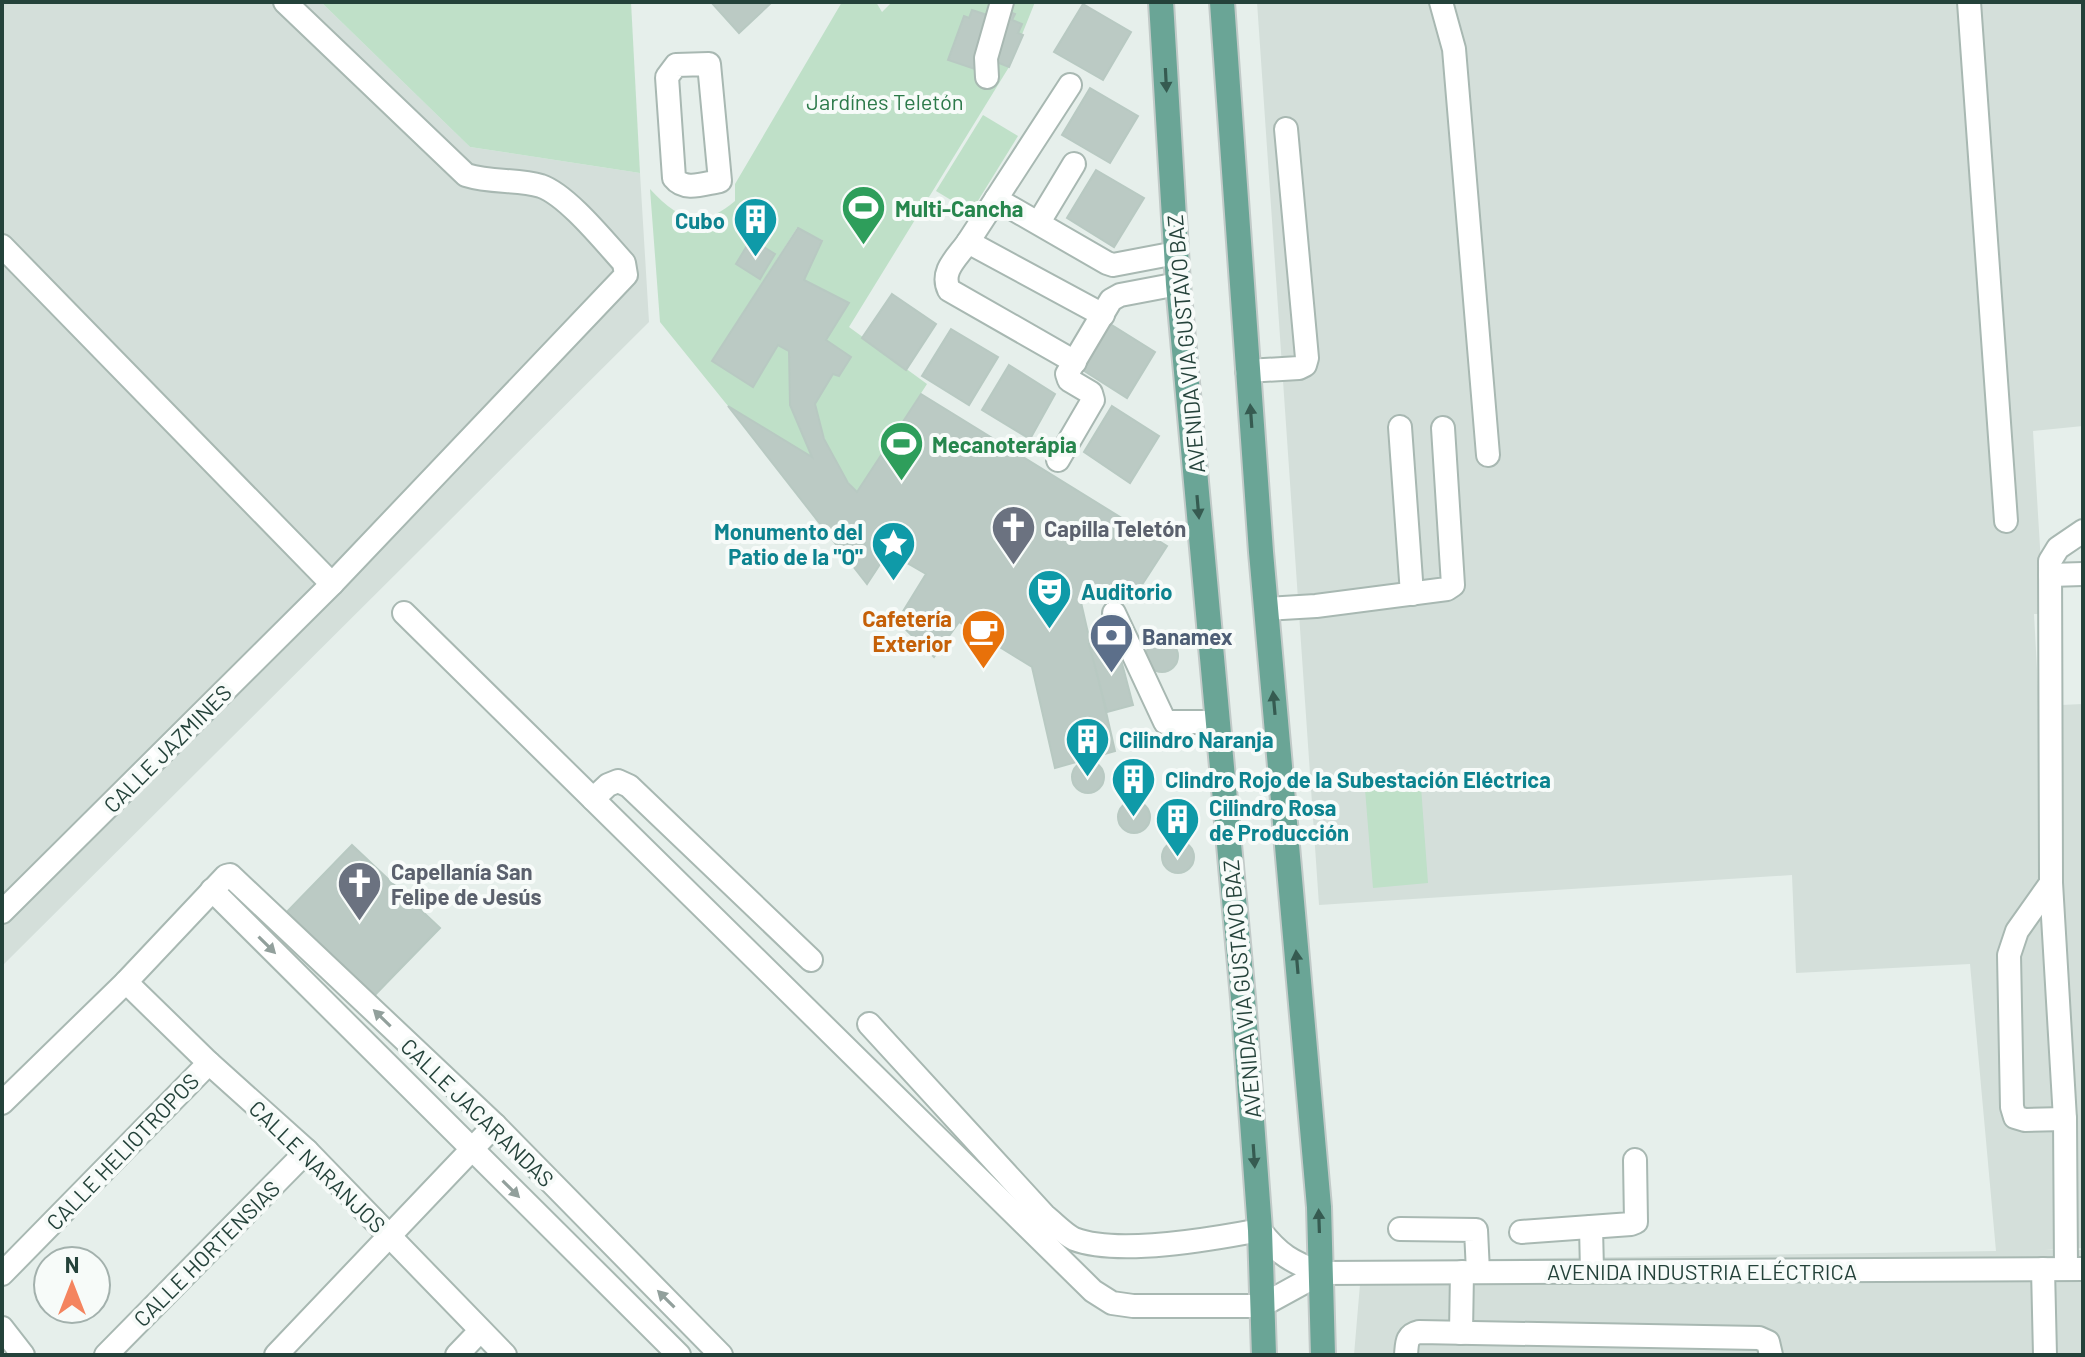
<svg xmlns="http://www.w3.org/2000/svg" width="2085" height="1357" font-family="Barlow,sans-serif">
<rect width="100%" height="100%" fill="#e6efeb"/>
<g fill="#d4dfda">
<path d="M2 2H321L470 147 640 173 649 322 2 966Z"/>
<path d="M1257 2H2083V426L2033 431 2044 614H2034L2039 706 2083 704V1248L2045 1250H2083V1355H1354L1362 1261 1996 1251 1970 964 1796 973 1792 875 1319 905Z"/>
</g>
<g fill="#bfe0c8">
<path d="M321 2H631L640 173 470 147Z"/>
<path d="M842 2H876L882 12 892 2H1035L1009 67 849 327 927 384 857 492C834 468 821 436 815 404L833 374 839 376 851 357 826 340 849 303 804 280 822 240 797 228 712 361 753 387 778 345 789 351 790 405 812 457 728 406 660 322 650 189C677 219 702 230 735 201V184Z"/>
<path d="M983 115 1018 136 971 212 936 191Z"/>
<path d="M1420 773 1428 883 1373 888 1364 777Z"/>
</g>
<g fill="#bbcac4" stroke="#b8c9c2" stroke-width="2">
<path d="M711 2H772L739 33Z"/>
<path d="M1083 4 1131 32 1103 80 1054 52Z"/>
<path d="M972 10 993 17 975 69 948 60 964 16 969 18Z"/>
<path d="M1010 12 1015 14 1012 20 1022 24 1018 33 1023 35 1009 67 991 60Z"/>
<path d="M1090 88 1138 116 1110 163 1062 135Z"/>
<path d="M1096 170 1144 198 1114 247 1067 218Z"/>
<path d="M798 228 822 241 804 280 849 303 826 340 851 357 839 376 833 374 815 404 824 439 848 483 857 492 921 394 1167 546 1138 591 1124 583 1080 598 1115 751 1055 768 1032 667 959 622 934 657 897 621 926 574 888 552 867 584 728 406 812 457 790 405 789 351 778 345 753 387 712 361Z"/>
<path d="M751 239 775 254 760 279 736 264Z"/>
<path d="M892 294 936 324 906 370 862 338Z"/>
<path d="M1107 322 1155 352 1127 398 1078 367Z"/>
<path d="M951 329 998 357 969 405 922 376Z"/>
<path d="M1009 365 1055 394 1030 439 982 410Z"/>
<path d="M1112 406 1159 436 1130 483 1084 452Z"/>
<path d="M1115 637 1133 705 1107 712 1089 644Z"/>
<circle cx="1162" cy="656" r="16"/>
<circle cx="1088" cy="777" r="16"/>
<circle cx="1134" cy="817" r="16"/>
<circle cx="1178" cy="857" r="16"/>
<path d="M352 845 440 928 369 1001 281 918Z"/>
</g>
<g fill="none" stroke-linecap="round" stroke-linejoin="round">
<defs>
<g id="minor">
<path d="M1441 2 1454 49 1488 455"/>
<path d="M1969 2 2006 521"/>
<path d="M709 64 720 181C705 183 685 192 674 178L667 77 676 65Z"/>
<path d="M987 77 986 58 1002 2"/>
<path d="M1070 85 996 199 1107 263 1113 265 1176 253"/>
<path d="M1039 222 1074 164"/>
<path d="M968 242 996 199"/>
<path d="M2 246 332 584"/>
<path d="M1075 362 949 290C940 271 957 258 968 242L1103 315"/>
<path d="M1247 371 1299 368 1305 365 1307 358 1286 129"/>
<path d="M1400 427 1412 594"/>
<path d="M1058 460 1093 400 1091 393 1069 380 1067 374 1111 300 1120 295 1178 284"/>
<path d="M2050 575 2083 574"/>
<path d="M1266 609 1316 606 1447 589 1453 585 1443 428"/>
<path d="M404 613 1093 1291 1112 1303 1133 1306H1261L1321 1273"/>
<path d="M1114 613 1165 722H1218"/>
<path d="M593 799 608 785 618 781 629 786 811 960"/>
<path d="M2051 883 2017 931 2009 955 2012 1107 2015 1117 2025 1120 2065 1119"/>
<path d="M212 890 679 1355"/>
<path d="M2 912 332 584 626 275 624 263C604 241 567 195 541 186 518 179 491 183 466 175L285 2"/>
<path d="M126 982 209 1063 307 1151 505 1355"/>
<path d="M869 1024 1045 1216C1054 1223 1064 1234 1074 1239 1118 1256 1213 1239 1260 1230 1279 1255 1292 1262 1321 1273L2083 1269"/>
<path d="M2 1103 126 982 226 876 230 875 495 1125 721 1355"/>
<path d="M1591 1227 1592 1271"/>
<path d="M1400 1229 1476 1230 1478 1272"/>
<path d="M1521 1232 1631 1224 1636 1222 1635 1160"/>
<path d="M2043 1269 2045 1355"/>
<path d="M2066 1269 2065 1119 2051 883 2050 561 2058 548 2083 531"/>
<path d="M2 1274 209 1063"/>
<path d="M2 1328 23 1355"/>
<path d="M1461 1333 1462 1272"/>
<path d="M106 1355 307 1151"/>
<path d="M276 1355 495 1125"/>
<path d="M457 1355 480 1331"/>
<path d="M1406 1355C1407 1343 1406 1335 1419 1332L1759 1338 1768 1342 1771 1355"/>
</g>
<g id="major">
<path d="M1161 2 1178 284 1243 998 1260 1230 1264 1355"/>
<path d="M1222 2 1261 552 1319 1207 1323 1355"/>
</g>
</defs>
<use href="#minor" stroke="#a8b8b2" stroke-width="26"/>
<use href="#major" stroke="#c2cac8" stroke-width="28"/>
<use href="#minor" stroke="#fff" stroke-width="22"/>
<use href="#major" stroke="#6aa596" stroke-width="24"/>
</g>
<defs><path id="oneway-solid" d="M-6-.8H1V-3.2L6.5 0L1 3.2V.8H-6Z" transform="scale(2)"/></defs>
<g fill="#365b51">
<use href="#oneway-solid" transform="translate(1166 80) rotate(87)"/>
<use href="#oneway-solid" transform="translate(1251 416) rotate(-94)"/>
<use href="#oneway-solid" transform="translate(1198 507) rotate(85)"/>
<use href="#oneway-solid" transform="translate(1274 703) rotate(-95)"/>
<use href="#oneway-solid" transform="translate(1297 962) rotate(-95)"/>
<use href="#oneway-solid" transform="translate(1254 1156) rotate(86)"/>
<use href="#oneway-solid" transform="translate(1319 1221) rotate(-92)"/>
</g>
<g fill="#92a09c">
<use href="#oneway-solid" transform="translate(267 945) rotate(45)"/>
<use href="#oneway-solid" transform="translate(382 1018) rotate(-136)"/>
<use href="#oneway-solid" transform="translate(511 1189) rotate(45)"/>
<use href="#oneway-solid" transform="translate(666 1299) rotate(-135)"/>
</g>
<defs>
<symbol id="stadium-pin" viewBox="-11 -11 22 30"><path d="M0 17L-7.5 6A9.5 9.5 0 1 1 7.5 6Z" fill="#2e9e5b" stroke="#f7fbf9"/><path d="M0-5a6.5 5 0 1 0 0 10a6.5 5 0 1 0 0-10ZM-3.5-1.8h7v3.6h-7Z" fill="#fff"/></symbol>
<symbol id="building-pin" viewBox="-11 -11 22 30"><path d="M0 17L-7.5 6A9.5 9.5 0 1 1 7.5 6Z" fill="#0f9aa8" stroke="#f7fbf9"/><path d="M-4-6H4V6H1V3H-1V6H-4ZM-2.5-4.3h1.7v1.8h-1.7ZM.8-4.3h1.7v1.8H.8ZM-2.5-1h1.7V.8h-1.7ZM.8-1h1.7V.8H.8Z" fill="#fff"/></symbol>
<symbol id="church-pin" viewBox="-11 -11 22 30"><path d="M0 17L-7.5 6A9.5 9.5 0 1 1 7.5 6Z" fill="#6b7280" stroke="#f7fbf9"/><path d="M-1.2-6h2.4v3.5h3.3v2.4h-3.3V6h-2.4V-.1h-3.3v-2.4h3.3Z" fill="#fff"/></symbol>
<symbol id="sight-pin" viewBox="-11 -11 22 30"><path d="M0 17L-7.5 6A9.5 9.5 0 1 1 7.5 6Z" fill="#0f9aa8" stroke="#f7fbf9"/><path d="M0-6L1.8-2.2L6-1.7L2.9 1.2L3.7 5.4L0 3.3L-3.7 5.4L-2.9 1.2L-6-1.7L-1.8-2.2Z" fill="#fff"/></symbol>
<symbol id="theatre-pin" viewBox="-11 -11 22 30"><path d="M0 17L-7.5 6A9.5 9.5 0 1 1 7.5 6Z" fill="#0f9aa8" stroke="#f7fbf9"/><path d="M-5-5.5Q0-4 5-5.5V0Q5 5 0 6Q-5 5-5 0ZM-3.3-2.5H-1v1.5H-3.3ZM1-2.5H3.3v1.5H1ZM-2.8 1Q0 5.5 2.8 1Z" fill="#fff"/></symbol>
<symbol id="cafe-pin" viewBox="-11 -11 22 30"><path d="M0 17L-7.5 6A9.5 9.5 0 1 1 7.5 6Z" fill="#e8710a" stroke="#f7fbf9"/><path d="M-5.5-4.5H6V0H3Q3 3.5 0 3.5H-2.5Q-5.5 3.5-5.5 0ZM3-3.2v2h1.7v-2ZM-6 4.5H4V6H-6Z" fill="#fff"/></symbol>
<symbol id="bank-pin" viewBox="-11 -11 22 30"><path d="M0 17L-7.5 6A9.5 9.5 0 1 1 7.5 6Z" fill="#5c6f8a" stroke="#f7fbf9"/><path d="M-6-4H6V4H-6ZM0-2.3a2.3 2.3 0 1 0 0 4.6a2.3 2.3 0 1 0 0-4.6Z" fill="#fff"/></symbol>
</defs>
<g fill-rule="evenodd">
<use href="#stadium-pin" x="838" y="182" width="51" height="69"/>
<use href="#building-pin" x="730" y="194" width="51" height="69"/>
<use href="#stadium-pin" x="876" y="418" width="51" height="69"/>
<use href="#church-pin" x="988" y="502" width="51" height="69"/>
<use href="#sight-pin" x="868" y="518" width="51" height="69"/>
<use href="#theatre-pin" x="1024" y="566" width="51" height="69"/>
<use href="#cafe-pin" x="958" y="606" width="51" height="69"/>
<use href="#bank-pin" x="1086" y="610" width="51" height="69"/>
<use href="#building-pin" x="1062" y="714" width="51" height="69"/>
<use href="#building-pin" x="1108" y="754" width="51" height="69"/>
<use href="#building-pin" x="1152" y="794" width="51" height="69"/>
<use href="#church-pin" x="334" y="858" width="51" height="69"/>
</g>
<g text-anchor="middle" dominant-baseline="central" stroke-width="8" stroke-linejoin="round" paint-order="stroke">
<g font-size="22" fill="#2d7a4b" stroke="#f7fbf9">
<text x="885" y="101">Jardínes Teletón</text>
</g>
<g font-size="22" font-weight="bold" fill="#27864d" stroke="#f7fbf9" text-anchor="start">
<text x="895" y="208">Multi-Cancha</text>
<text x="932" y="444">Mecanoterápia</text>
</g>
<g font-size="22" font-weight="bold" fill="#0d838f" stroke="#f7fbf9" text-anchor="start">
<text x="725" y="220" text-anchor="end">Cubo</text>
<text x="863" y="531" text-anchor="end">Monumento del<tspan x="863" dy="25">Patio de la "O"</tspan></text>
<text x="1081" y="591">Auditorio</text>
<text x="1119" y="739">Cilindro Naranja</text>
<text x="1165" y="779">Clindro Rojo de la Subestación Eléctrica</text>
<text x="1209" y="807">Cilindro Rosa<tspan x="1209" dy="25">de Producción</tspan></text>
</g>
<g font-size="22" fill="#24423a" stroke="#f7fbf9">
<text transform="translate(1185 344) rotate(-95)">AVENIDA VIA GUSTAVO BAZ</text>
<text transform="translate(167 748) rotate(-45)">CALLE JAZMINES</text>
<text transform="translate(1241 989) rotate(-95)">AVENIDA VIA GUSTAVO BAZ</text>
<text transform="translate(478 1112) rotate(44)">CALLE JACARANDAS</text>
<text transform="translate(122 1151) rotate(-46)">CALLE HELIOTROPOS</text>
<text transform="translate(318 1166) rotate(44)">CALLE NARANJOS</text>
<text transform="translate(206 1253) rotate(-45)">CALLE HORTENSIAS</text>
<text x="1702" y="1271">AVENIDA INDUSTRIA ELÉCTRICA</text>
</g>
<g font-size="22" font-weight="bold" fill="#5b616d" stroke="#f7fbf9" text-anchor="start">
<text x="1044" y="528">Capilla Teletón</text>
<text x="391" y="871">Capellanía San<tspan x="391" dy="25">Felipe de Jesús</tspan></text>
</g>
<g font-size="22" font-weight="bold" fill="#c56008" stroke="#f7fbf9" text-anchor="end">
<text x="952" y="618">Cafetería<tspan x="952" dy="25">Exterior</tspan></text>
</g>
<g font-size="22" font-weight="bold" fill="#4e5e75" stroke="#f7fbf9" text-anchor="start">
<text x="1142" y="636">Banamex</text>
</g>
</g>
<rect width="2085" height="1357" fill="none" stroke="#24423a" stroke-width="8"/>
<g transform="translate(72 1285)"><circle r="38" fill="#f7fbf9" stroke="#a3b1ad" stroke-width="2"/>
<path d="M0-6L14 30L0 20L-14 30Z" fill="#f4845f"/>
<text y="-12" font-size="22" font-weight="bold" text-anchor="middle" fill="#24423a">N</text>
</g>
</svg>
